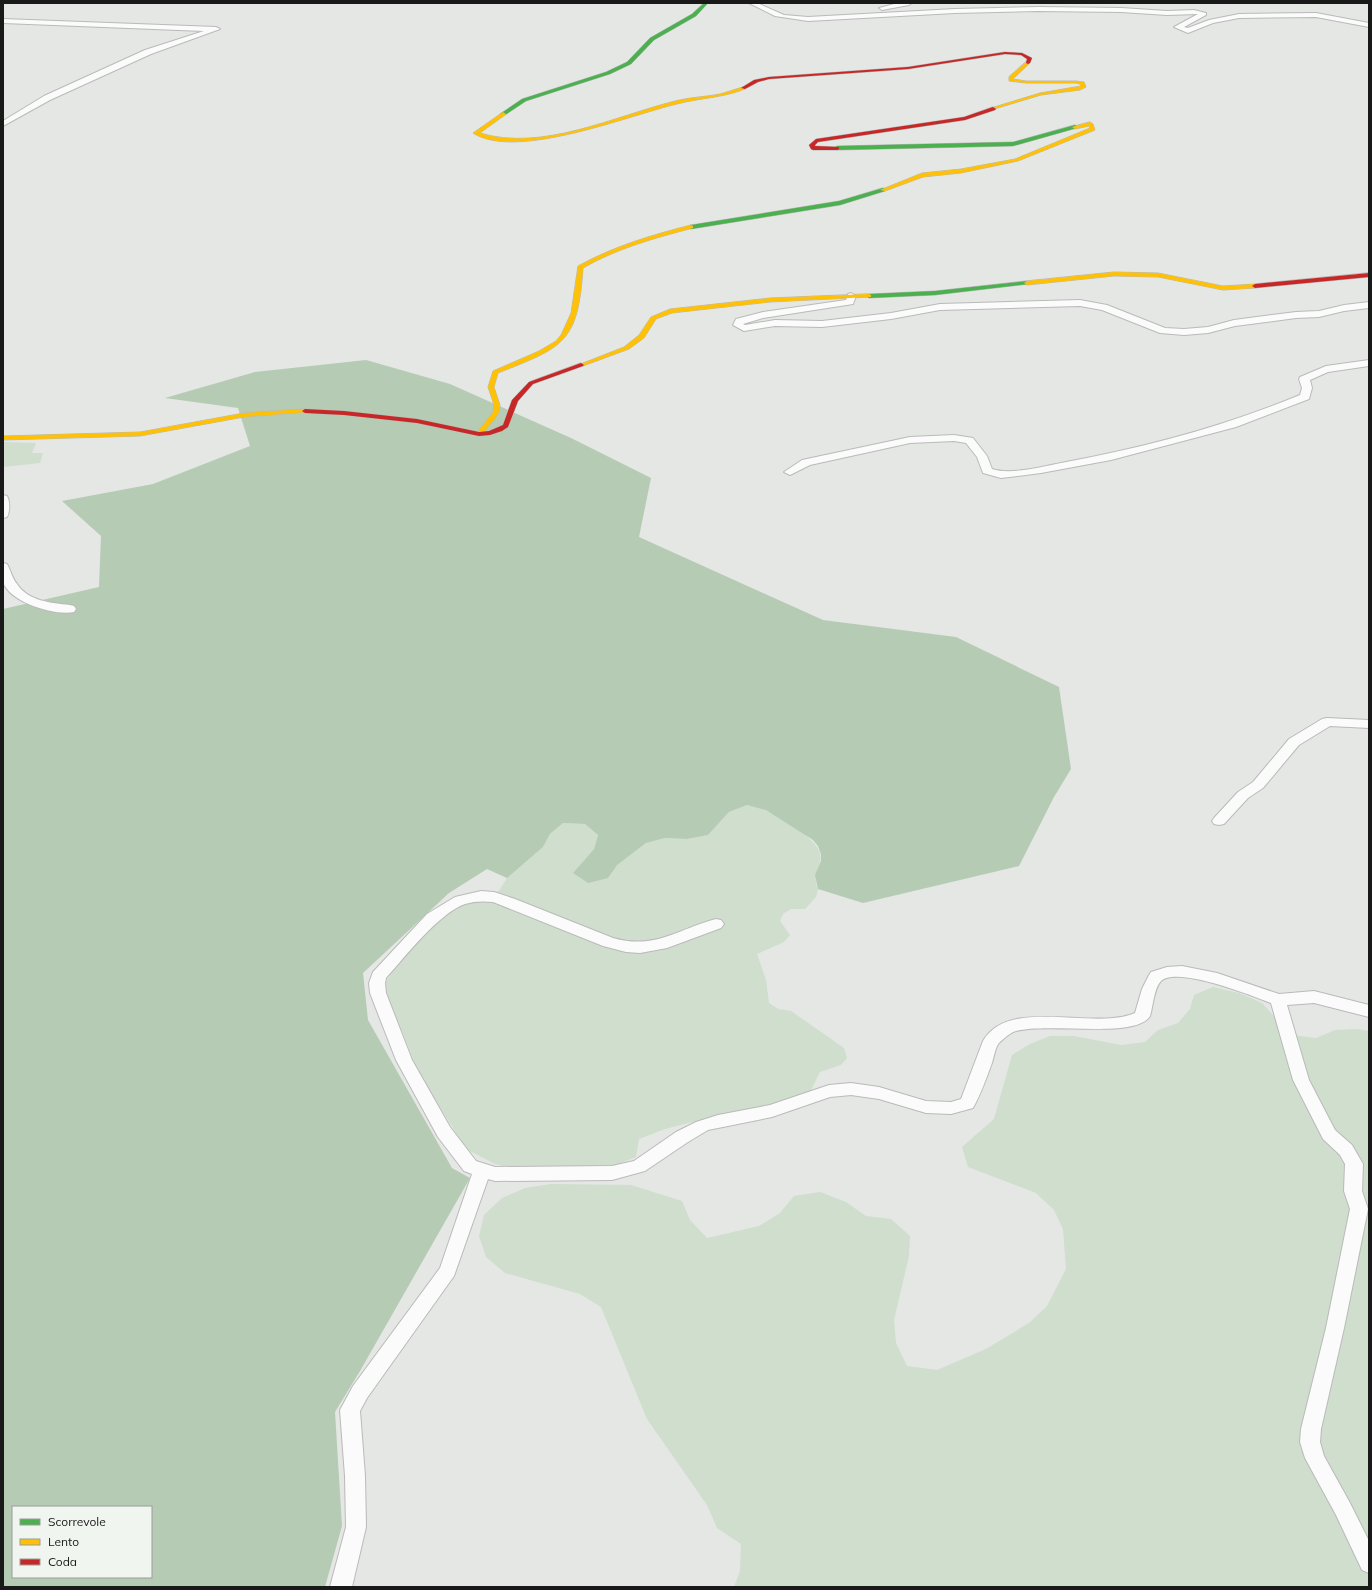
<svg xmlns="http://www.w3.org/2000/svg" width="1372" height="1590" font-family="Mulish,sans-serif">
<rect width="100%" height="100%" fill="#e4e7e4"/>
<g fill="#cfdecd">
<path d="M3 442 36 443 32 453H43L40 463 3 467Z"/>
<path d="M747 805C753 807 760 807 765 809 779 814 817 840 820 853 823 867 811 873 818 889L816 897 805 909H791L783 914 780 921 790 935 784 942 757 954 766 980 769 1003 778 1009 791 1011 844 1048 847 1058 841 1065 820 1072 810 1092 772 1106 719 1115 665 1129 639 1139 636 1157 613 1166 517 1169 495 1164 466 1149 418 1072 400 1026 384 998 385 983 401 960 442 918 462 905 499 891 507 878 543 847 550 834 563 823 585 824 598 835 594 849 573 873 608 878 616 865 646 843 665 838 687 839 708 835 729 812Z"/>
<path d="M1213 987 1239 993 1262 1003 1291 1035 1316 1038 1335 1030 1357 1029 1369 1031V1587H734L740 1571 741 1544 717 1528 707 1505 647 1419 601 1307 580 1294 505 1273 486 1257 479 1236 484 1215 502 1198 525 1188 551 1184 631 1185 682 1201 690 1220 707 1238 759 1226 780 1213 794 1196 820 1192 846 1202 866 1216 891 1219 910 1236 909 1256 894 1320 896 1343 907 1366 937 1370 986 1349 1029 1323 1047 1306 1066 1269 1063 1229 1054 1210 1036 1193 968 1167 962 1147 994 1119 1012 1055 1030 1044 1050 1036H1074L1121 1045 1145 1042 1158 1030 1178 1023 1190 1009 1194 995Z"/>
</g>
<path fill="#b6cbb4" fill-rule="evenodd" d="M366 360 450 384 571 438 651 478 639 537 823 620 956 637 1059 687 1071 769 1054 797 1019 866 863 903 818 889 815 875 821 861V854L818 846 813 840 766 810 747 805 729 812 708 835 687 839 665 838 646 843 617 865 608 878 588 883 573 873 594 849 598 835 585 824 563 823 550 834 543 847 507 878 487 869 449 893 363 973 368 1020 452 1168 470 1178 360 1371 335 1412 342 1526 325 1587H3V609L99 587 101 536 62 501 153 484 250 446 238 408 165 398 255 372ZM13 1507H151V1577H13Z"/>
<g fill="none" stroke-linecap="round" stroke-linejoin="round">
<defs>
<g id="street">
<path d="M749 3H757L784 15 808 17 955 9 1038 7 1121 8 1167 11 1194 10 1206 13V15L1184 27 1188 28 1209 20 1239 14 1316 13 1369 23V27L1316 17 1239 18 1213 23 1188 33 1174 27 1198 14 1167 15 1121 12 1038 11 955 13 808 21 775 16Z"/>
<path d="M898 3H912L909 5 882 10 879 8Z"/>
<path d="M3 19 216 27 220 29 151 54 50 100 3 126V121L44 96 145 50 204 31 3 23Z"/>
<path d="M851 293 856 296 853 304 763 318 743 324 745 325 775 320 822 321 891 313 940 304 1080 300 1107 305 1165 328 1184 329 1208 327 1234 320 1296 312 1319 311 1344 305 1369 302V308L1344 311 1319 317 1296 318 1235 326 1208 333 1184 335 1160 333 1102 310 1080 306 940 310 891 319 822 327 775 326 744 331 733 325 736 319 763 312 846 300 848 294Z"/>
<path d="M1369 360V366L1328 372 1310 380 1312 388 1309 399 1236 427 1111 460 1041 473 1001 478 983 473 977 457 966 443 954 441 910 443 810 465 790 475 784 472 802 460 910 437 954 435 973 438 987 456 992 469C1011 475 1040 467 1061 463 1143 448 1223 427 1300 395L1302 388 1299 379 1300 377 1326 366Z"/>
<path d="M3 495 7 496C10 501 10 512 7 517L3 518Z"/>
<path d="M3 563 7 564C11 571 12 578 17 584 28 601 51 603 70 605L74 606 76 609 74 612C56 616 10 603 3 582 2 577 3 569 3 563Z"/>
<path d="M1327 718 1369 720V728L1330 726 1299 745 1263 788 1248 798 1224 824 1219 825 1214 824 1212 821 1214 818 1238 792 1253 782 1289 739 1322 719Z"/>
<path d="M481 891 494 892 515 899 613 938C655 950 678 929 716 919L721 920 724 924 721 928 667 948 640 953 626 952 603 946 493 902C484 901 474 901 465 904 439 913 405 957 386 978L385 983 386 993 412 1060 450 1127 476 1161 495 1167 612 1166 634 1161 676 1132 696 1122 718 1115 770 1105 829 1085 851 1083 879 1087 926 1101 951 1102 961 1099 983 1041C1009 996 1095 1031 1135 1013L1142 989 1149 975 1151 972 1167 967 1182 966 1217 973 1279 994 1314 991 1369 1005V1017L1314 1003 1287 1005 1309 1080 1335 1130 1352 1145 1363 1164 1362 1191 1368 1209 1344 1328 1321 1429 1320 1442 1324 1456 1350 1503 1369 1541V1573L1362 1570 1336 1515 1305 1458 1300 1442 1301 1429 1326 1328 1350 1209 1344 1191 1345 1164 1340 1155 1323 1139 1293 1080 1271 1003C1252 996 1178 966 1161 981 1154 988 1153 1006 1150 1016 1136 1040 1042 1021 1013 1032 1009 1034 1002 1040 999 1043 995 1048 994 1057 992 1063 986 1079 981 1094 973 1108L951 1114 926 1113 879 1099 851 1095 830 1097 772 1117 708 1130 688 1142 645 1171 612 1180 495 1181 488 1179 454 1276 367 1398 360 1411 365 1476 366 1527 352 1587H330L346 1527 345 1476 340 1410 353 1386 440 1268 472 1174 464 1171 438 1137 396 1060 370 993 369 983 373 972 427 914 455 897Z"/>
</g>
<g id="fast">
<path d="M704 3H708L696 16 654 40 631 64 610 74 526 101 505 115 500 114 522 99 606 72 627 62 650 38 692 14Z"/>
<path d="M1075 125 1078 127 1077 128 1013 146 837 150 834 148 837 146 1013 142Z"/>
<path d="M883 188 885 189V191L840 205 691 229 688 227 691 225 839 201Z"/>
<path d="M1027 281 1029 282V284L935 295 869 298 866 296 869 294 935 291Z"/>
</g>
<g id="slow">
<path d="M1026 62 1030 63 1013 79 1026 81H1076L1084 82 1086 87 1080 90 1041 95 991 110V108L1040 93 1081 86 1080 84 1076 83H1026L1009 81V77Z"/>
<path d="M743 87 745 88V89C723 98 699 98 677 104 630 115 516 161 473 133L503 112 506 114 505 115 480 133C542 152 615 116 675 101 690 97 705 97 720 94 728 92 735 89 743 87Z"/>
<path d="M1090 122 1093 124 1095 130 1018 161 961 173 923 177 885 191 880 190 922 173 961 169 1015 159 1090 128 1089 126 1075 129 1072 127Z"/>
<path d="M691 225 693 226V228C655 238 618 248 583 268 578 343 564 347 498 373L494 387 500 405 499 412 494 420 481 435H477L476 434 493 412 494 405 488 387 493 371 539 351 556 341 561 335 571 313 578 266C614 246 652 235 691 225Z"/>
<path d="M1114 272 1158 273 1223 286 1255 284 1258 286 1255 288 1223 290 1158 277 1114 276 1027 285 1024 283 1027 281Z"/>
<path d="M869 294 871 295V297L770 302 672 313 656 319 644 338 629 349 583 366 578 365 624 347 639 335 651 317 670 309 770 298Z"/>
<path d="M305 409 307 410V412L244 417 140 436 3 440V436L140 432 244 413Z"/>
</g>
<g id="jam">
<path d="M1005 52 1022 53 1032 58 1030 63 1028 64 1026 63 1027 59 1021 55 1005 54 908 69 769 79 758 82 745 89 741 88 754 80 769 77 908 67Z"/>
<path d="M993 107 996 109 995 110 965 120 818 142 815 145V146L839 147V149L837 150H813L811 149 809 145 816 139 964 117Z"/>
<path d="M1369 273V277L1255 288 1252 286 1255 284Z"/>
<path d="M581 363 584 365 583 366 533 384 518 401 508 427 502 431 490 435 479 436 417 423 344 415 305 413 302 411 305 409 344 411 417 419 479 432 489 431 503 425 512 400 529 382Z"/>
</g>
</defs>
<use href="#street" stroke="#b9bab9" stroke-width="2"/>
<use href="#fast" stroke="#b9bab9" stroke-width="1"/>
<use href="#slow" stroke="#b9bab9" stroke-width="1"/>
<use href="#jam" stroke="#b9bab9" stroke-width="1"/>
<use href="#street" fill="#fbfbfb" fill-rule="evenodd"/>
<use href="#fast" fill="#4caf50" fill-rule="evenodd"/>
<use href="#slow" fill="#ffc107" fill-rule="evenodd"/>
<use href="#jam" fill="#c62828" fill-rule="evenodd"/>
</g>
<rect width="1372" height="1590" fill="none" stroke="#181918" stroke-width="8"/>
<rect x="12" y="1506" width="140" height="72" fill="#f1f5f0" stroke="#9a9d9a"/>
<rect x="20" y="1519" width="20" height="6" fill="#4caf50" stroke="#9a9d9a"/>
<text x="48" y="1526" font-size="12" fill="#181918">Scorrevole</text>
<rect x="20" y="1539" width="20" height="6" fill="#ffc107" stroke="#9a9d9a"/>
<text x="48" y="1546" font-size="12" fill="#181918">Lento</text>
<rect x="20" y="1559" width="20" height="6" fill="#c62828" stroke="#9a9d9a"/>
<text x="48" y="1566" font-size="12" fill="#181918">Coda</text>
</svg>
